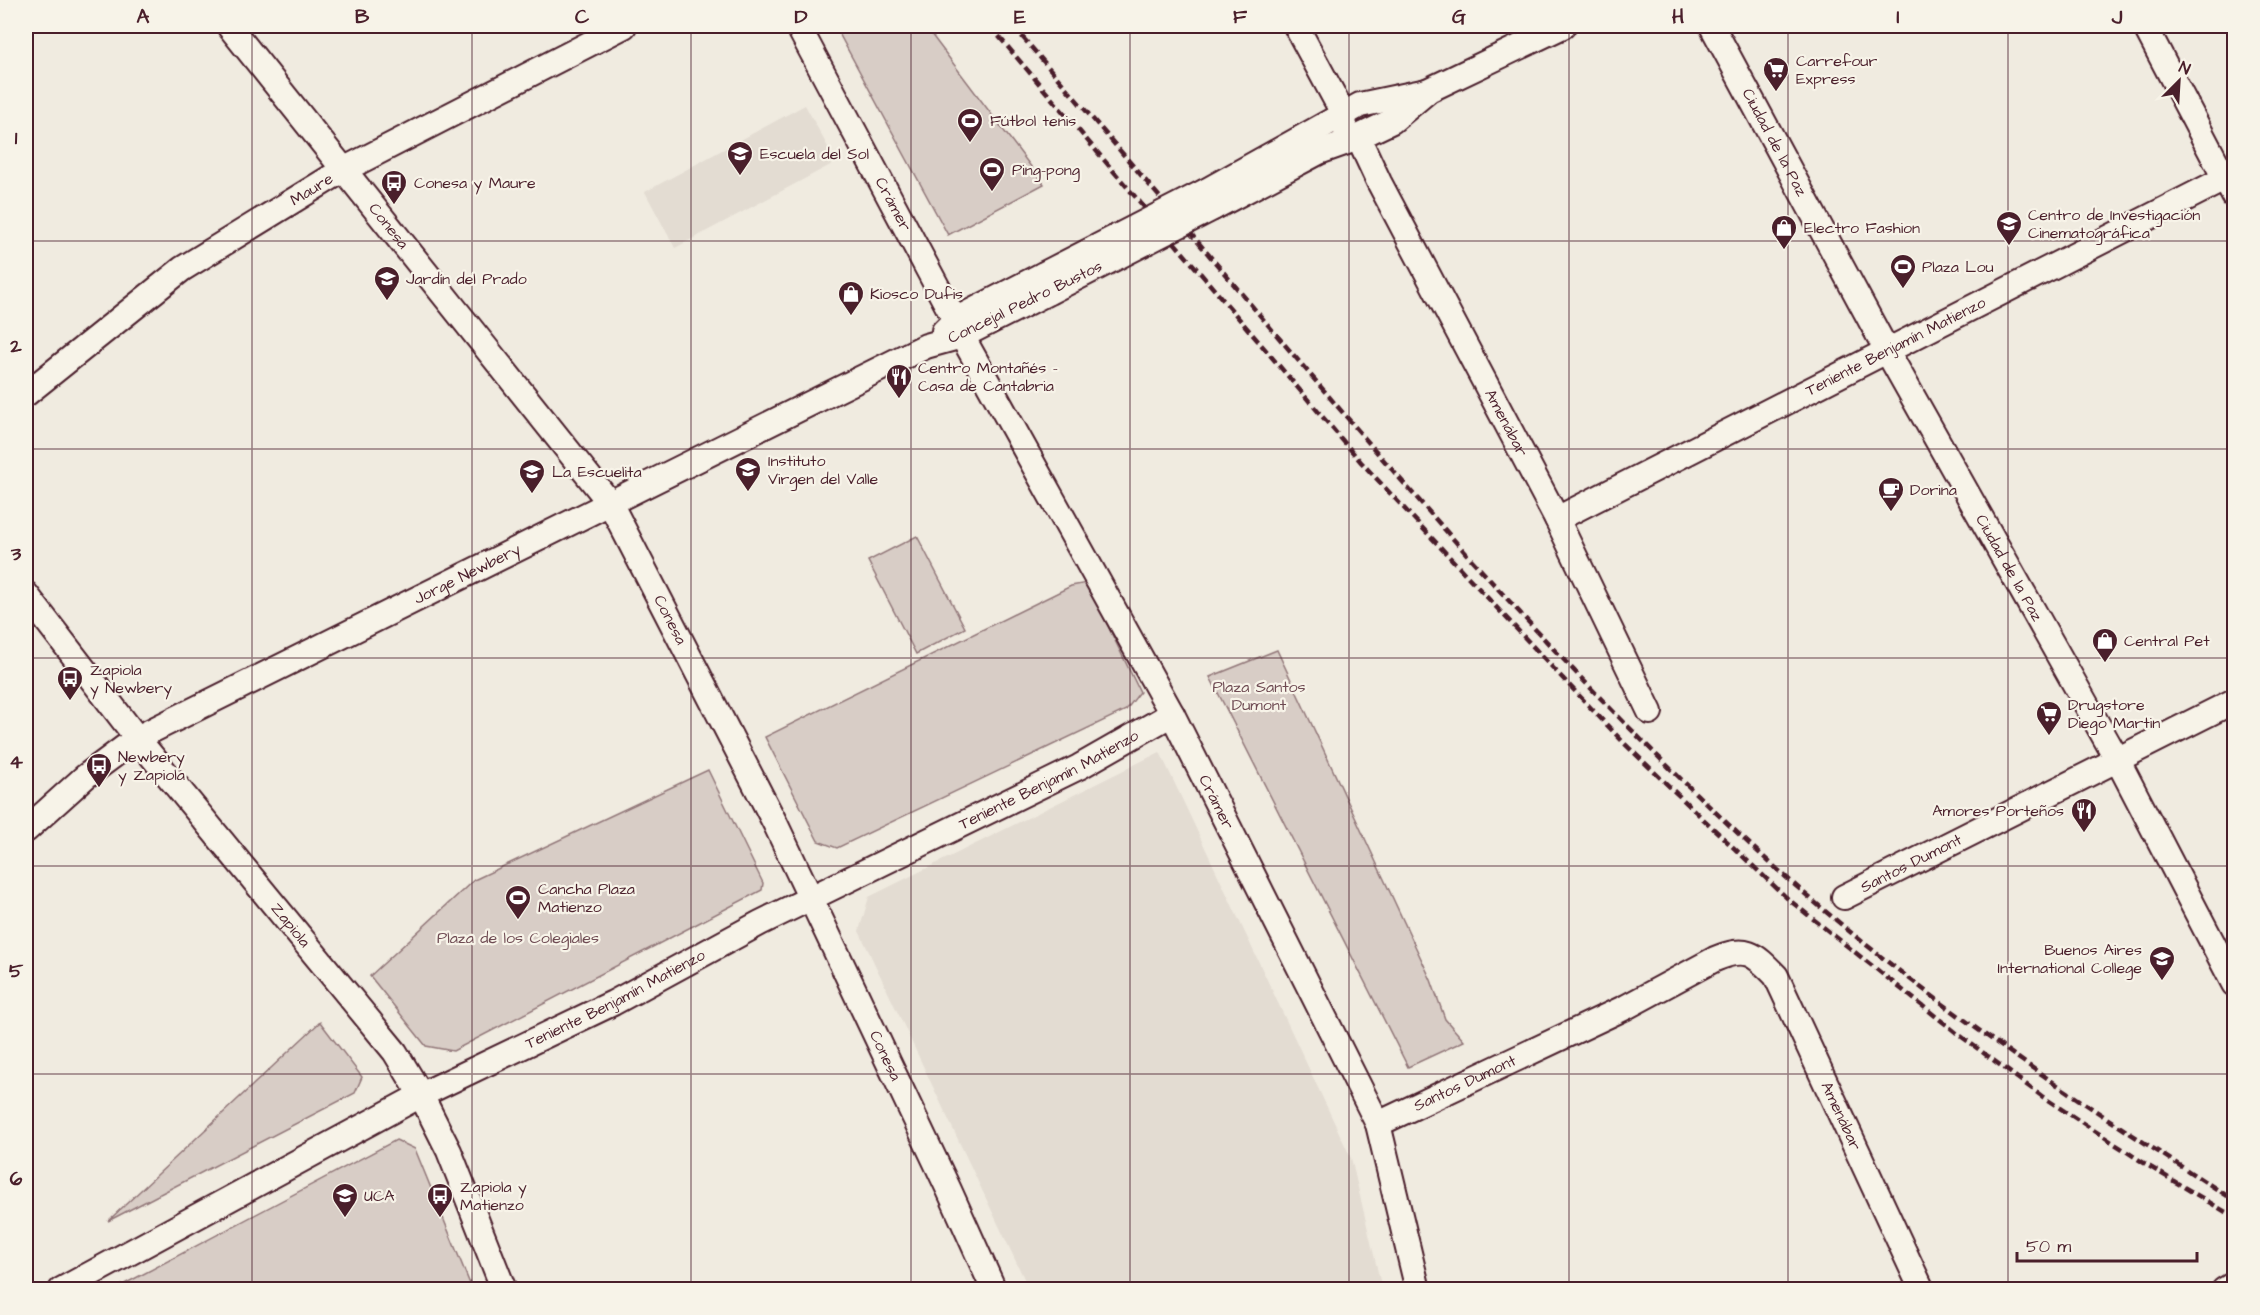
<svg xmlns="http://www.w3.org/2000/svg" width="2260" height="1315" font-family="'Architects Daughter',sans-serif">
<rect width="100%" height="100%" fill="#f0ebe0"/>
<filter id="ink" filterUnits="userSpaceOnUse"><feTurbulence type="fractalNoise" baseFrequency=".0167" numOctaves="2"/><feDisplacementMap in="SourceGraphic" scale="12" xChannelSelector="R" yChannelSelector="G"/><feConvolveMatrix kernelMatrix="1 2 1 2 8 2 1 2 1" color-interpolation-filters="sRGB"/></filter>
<g filter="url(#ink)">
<g fill="#e3dcd2">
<path d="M805 105 836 162 675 248 645 192Z"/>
<path d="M1160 752 1351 1158 1382 1289H1029L859 931 869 897Z"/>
</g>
<g fill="#d8cdc6" stroke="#917678" stroke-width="1.5">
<path d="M835 26H925L1044 184 948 235Z"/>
<path d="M917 536 965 628 916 654 868 561Z"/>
<path d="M1087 583 1140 692 1126 710 837 848 818 841 765 737 1071 586Z"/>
<path d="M1277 650 1431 980 1445 1019 1464 1041 1408 1067 1210 677Z"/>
<path d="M708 770 763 883 762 890 453 1051 426 1046 370 976 474 880Z"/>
<path d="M320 1022 362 1077 355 1093 108 1221Z"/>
<path d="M396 1140 415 1149 472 1289H115Z"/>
</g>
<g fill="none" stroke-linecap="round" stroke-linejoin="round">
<defs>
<g id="minor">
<path id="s1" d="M229 26 610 503 775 823 949 1190 994 1290"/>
<path id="s2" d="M798 26 955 320"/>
<path d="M1296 26 1344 115 1345 128"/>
<path id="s3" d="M1712 26 1887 351 2117 759 2234 984"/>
<path d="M2145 26 2234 196"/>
<path id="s4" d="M1358 137 1379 182 1557 519 1650 712"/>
<path d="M1206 191 1360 105 1427 91"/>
<path d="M1213 208 1319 152 1350 141 1392 121 1429 90 1563 26"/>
<path d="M944 331 955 320 1044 274"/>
<path id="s5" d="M962 336 1172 714 1378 1124 1418 1290"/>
<path id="s6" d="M26 394 182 269 343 170 624 26"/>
<path id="s7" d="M1557 519 2234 174"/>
<path id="s8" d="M26 594 137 738 395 1052 421 1095 449 1151 504 1290"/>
<path id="s9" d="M26 830 86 776 137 738 926 346 962 336 1049 292"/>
<path id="s10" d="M1844 897 2234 701"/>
<path id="s11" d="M1378 1124 1626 1007 1715 959C1746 946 1754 953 1776 976L1922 1290"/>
<path id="s12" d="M61 1290 421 1095 613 1003 760 923 1079 767 1172 714"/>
<path d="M2224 1290 2234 1284"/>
</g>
</defs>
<use href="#minor" stroke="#4a1f2b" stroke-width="28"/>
<use href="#minor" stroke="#f7f3e8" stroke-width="24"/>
<g stroke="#4a1f2b" stroke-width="4.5" stroke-dasharray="9 4.5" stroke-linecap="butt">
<path d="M990 26 1361 462 1554 669 1624 743 1698 814 1788 899 1958 1034 2043 1097 2147 1165 2234 1217"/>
<path d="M1013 26C1093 119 1173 212 1252 306 1423 508 1597 710 1796 886 1932 1005 2082 1104 2234 1200"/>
</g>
<defs>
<g id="minor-bridge">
<path d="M1044 274 1206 191"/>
<path d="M1049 292 1213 208"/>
</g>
</defs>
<use href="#minor-bridge" stroke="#4a1f2b" stroke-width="28" stroke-linecap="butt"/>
<use href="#minor-bridge" stroke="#f7f3e8" stroke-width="24"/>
</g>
</g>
<path fill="none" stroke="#4a1f2b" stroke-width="1.5" stroke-opacity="0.55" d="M252 26V1290M472 26V1290M691 26V1290M911 26V1290M1130 26V1290M1349 26V1290M1569 26V1290M1788 26V1290M2008 26V1290M26 241H2234M26 449H2234M26 658H2234M26 866H2234M26 1074H2234"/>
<defs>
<symbol id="supermarket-pin" viewBox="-11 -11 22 30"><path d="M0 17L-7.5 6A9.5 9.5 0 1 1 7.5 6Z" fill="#4a1f2b" stroke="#f7f3e8"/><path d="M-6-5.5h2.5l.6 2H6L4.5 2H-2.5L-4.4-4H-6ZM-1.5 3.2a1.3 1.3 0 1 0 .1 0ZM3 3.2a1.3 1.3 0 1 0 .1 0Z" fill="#fff"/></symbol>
<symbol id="stadium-pin" viewBox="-11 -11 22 30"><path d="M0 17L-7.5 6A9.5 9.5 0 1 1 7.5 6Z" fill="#4a1f2b" stroke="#f7f3e8"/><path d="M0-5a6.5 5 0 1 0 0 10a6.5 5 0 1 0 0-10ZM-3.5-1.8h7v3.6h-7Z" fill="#fff"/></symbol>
<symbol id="school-pin" viewBox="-11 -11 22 30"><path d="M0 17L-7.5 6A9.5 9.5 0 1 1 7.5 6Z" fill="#4a1f2b" stroke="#f7f3e8"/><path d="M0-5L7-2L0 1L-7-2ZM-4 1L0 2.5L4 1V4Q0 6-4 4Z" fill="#fff"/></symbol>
<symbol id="bus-pin" viewBox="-11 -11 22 30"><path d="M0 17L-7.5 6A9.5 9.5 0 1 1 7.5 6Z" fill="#4a1f2b" stroke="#f7f3e8"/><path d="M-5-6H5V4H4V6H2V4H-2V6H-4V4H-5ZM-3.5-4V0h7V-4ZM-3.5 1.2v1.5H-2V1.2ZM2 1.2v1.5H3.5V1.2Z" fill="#fff"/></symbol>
<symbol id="university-pin" viewBox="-11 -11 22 30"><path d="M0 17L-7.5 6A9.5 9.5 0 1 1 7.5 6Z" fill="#4a1f2b" stroke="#f7f3e8"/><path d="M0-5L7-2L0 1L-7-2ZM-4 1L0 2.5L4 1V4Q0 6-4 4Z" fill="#fff"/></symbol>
<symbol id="shop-pin" viewBox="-11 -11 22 30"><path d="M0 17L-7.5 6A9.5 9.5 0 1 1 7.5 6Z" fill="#4a1f2b" stroke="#f7f3e8"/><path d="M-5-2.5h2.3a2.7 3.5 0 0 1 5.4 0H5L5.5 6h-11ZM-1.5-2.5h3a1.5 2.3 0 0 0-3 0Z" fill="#fff"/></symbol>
<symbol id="restaurant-pin" viewBox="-11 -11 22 30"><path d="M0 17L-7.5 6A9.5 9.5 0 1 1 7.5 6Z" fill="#4a1f2b" stroke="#f7f3e8"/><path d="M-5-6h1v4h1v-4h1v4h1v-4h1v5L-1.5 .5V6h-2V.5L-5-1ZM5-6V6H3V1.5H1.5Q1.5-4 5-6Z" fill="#fff"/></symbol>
<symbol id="cafe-pin" viewBox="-11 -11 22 30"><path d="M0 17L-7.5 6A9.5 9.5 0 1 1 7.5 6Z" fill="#4a1f2b" stroke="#f7f3e8"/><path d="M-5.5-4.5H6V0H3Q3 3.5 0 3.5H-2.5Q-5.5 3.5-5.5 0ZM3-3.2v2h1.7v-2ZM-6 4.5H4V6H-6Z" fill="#fff"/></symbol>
</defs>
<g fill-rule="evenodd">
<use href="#supermarket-pin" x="1761" y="55" width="30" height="40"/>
<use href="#stadium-pin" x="955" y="106" width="30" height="40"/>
<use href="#school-pin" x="725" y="139" width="30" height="40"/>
<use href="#stadium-pin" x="977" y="155" width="30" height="40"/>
<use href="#bus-pin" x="379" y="168" width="30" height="40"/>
<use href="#university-pin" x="1994" y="209" width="30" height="40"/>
<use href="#shop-pin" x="1769" y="213" width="30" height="40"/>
<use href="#stadium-pin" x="1888" y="252" width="30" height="40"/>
<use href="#school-pin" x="372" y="264" width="30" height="40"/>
<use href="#shop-pin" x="836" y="279" width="30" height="40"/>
<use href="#restaurant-pin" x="884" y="362" width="30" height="40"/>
<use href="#school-pin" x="733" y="455" width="30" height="40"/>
<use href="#school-pin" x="517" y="457" width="30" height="40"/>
<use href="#cafe-pin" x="1876" y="475" width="30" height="40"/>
<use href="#shop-pin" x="2090" y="626" width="30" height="40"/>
<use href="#bus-pin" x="55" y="664" width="30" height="40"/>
<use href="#supermarket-pin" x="2034" y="699" width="30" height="40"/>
<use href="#bus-pin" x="84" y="751" width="30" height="40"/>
<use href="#restaurant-pin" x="2069" y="796" width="30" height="40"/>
<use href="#stadium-pin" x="503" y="883" width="30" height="40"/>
<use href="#school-pin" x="2147" y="944" width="30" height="40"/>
<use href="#university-pin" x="330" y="1181" width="30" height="40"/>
<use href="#bus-pin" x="425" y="1181" width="30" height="40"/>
</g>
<g text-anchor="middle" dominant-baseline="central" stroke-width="4.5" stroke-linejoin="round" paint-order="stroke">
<g font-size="16" fill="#4a1f2b" stroke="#f7f3e8" text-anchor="start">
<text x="1796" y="61">Carrefour<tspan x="1796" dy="18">Express</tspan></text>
<text x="990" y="121">Fútbol tenis</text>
<text x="760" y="154">Escuela del Sol</text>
<text x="1012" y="170">Ping-pong</text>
<text x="414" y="183">Conesa y Maure</text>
<text x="2028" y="215">Centro de Investigación<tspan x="2028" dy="18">Cinematográfica</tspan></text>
<text x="1804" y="228">Electro Fashion</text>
<text x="1922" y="267">Plaza Lou</text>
<text x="406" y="279">Jardín del Prado</text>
<text x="870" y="294">Kiosco Dufis</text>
<text x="918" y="368">Centro Montañés -<tspan x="918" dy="18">Casa de Cantabria</tspan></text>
<text x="768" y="461">Instituto<tspan x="768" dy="18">Virgen del Valle</tspan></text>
<text x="552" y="472">La Escuelita</text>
<text x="1910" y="490">Dorina</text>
<text x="2124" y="641">Central Pet</text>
<text x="90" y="670">Zapiola<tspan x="90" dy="18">y Newbery</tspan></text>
<text x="2068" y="705">Drugstore<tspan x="2068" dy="18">Diego Martin</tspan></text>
<text x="118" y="757">Newbery<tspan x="118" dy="18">y Zapiola</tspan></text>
<text x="2064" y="811" text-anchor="end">Amores Porteños</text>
<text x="538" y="889">Cancha Plaza<tspan x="538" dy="18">Matienzo</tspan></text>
<text x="2142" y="950" text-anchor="end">Buenos Aires<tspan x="2142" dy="18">International College</tspan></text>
<text x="460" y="1187">Zapiola y<tspan x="460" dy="18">Matienzo</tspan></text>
<text x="364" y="1196">UCA</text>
</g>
<g font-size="16" fill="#4a1f2b" stroke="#f7f3e8">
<text stroke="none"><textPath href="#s3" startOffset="132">Ciudad de la Paz</textPath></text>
<text stroke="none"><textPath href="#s6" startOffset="352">Maure</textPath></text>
<text stroke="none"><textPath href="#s2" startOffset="202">Crámer</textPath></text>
<text stroke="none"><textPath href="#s1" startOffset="256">Conesa</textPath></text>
<text transform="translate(1025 302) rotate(-26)">Concejal Pedro Bustos</text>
<text stroke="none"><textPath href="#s7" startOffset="380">Teniente Benjamín Matienzo</textPath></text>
<text stroke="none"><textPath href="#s4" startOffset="322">Amenábar</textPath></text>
<text stroke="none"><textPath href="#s3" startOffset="618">Ciudad de la Paz</textPath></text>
<text stroke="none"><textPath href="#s9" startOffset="513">Jorge Newbery</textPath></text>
<text stroke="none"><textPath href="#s1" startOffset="742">Conesa</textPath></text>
<text stroke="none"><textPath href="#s12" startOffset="1112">Teniente Benjamín Matienzo</textPath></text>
<text stroke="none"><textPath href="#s5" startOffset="531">Crámer</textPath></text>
<text stroke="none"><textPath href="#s10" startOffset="75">Santos Dumont</textPath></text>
<text stroke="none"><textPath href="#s8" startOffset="424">Zapiola</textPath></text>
<text stroke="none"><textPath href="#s12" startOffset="626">Teniente Benjamín Matienzo</textPath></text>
<text stroke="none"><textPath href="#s1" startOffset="1228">Conesa</textPath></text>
<text stroke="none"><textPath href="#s11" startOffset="96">Santos Dumont</textPath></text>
<text stroke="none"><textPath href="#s11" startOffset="600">Amenábar</textPath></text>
</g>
<g font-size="16" fill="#6e4a52" stroke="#f7f3e8">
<text x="1259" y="687">Plaza Santos<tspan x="1259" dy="18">Dumont</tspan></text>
<text x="518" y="938">Plaza de los Colegiales</text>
</g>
</g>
<rect width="2260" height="1315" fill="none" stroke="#f7f3e8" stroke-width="66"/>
<g transform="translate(2179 81) rotate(24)" stroke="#f7f3e8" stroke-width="4.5" paint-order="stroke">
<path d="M0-4.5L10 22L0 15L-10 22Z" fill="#4a1f2b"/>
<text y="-9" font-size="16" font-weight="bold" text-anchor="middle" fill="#4a1f2b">N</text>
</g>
<path d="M2017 1252v9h180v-9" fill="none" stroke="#4a1f2b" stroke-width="3"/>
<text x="2026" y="1252" font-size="18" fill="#4a1f2b" stroke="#f7f3e8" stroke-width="4.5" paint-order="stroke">50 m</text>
<rect x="33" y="33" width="2194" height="1249" fill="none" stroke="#4a1f2b" stroke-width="2"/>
<g font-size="20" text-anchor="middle" font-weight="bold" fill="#4a1f2b">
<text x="143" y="23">A</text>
<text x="362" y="23">B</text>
<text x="582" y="23">C</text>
<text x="801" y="23">D</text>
<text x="1020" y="23">E</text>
<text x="1240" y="23">F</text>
<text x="1459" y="23">G</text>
<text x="1678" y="23">H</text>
<text x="1898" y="23">I</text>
<text x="2117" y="23">J</text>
<text x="16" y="144">1</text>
<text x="16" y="352">2</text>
<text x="16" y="560">3</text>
<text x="16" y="768">4</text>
<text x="16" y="977">5</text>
<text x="16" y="1185">6</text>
</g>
</svg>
